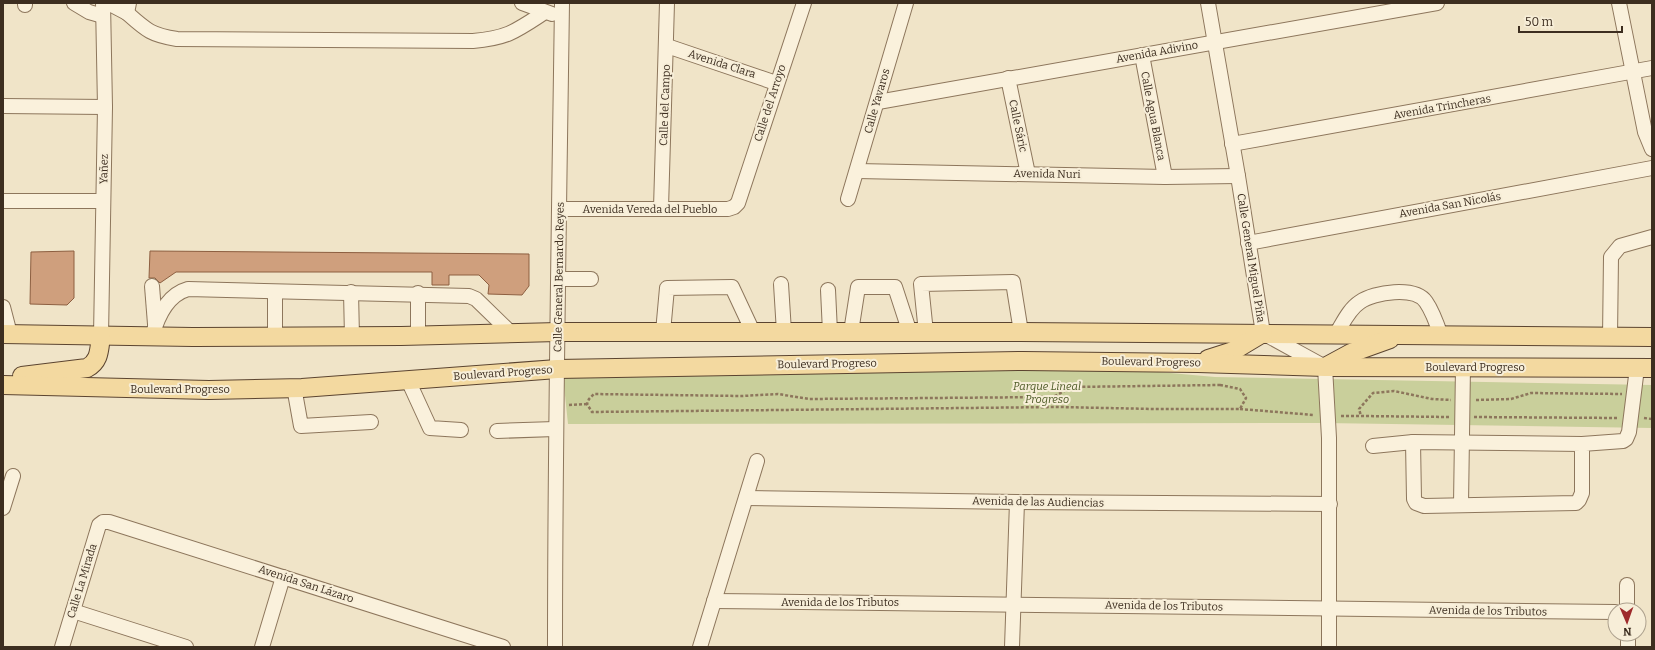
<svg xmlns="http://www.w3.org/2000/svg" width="1655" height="650" font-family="Bitter,serif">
<rect width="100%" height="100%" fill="#f0e4c8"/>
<path fill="#c9cf9b" d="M1048 362 1215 377 1652 385V428L1324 423 568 424 563 376Z"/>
<g fill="#cf9f7d" stroke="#8d5f41">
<path d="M74 251V298L67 305 30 304 31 252Z"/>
<path d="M150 251 529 254V286L522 295 488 294 489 285 479 275H449V285H432V272H176L160 283 155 278H149Z"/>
</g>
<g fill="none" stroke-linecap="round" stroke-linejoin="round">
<defs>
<g id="minor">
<path d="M74 3 89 12 103 16"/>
<path d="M108 3 127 13 129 3"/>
<path d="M522 3 552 14"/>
<path d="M1208 3 1238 176 1263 333 1325 367 1329 438V647"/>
<path d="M1619 3 1645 132 1652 149"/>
<path d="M25 5V3"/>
<path d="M127 13C146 30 151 35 177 39L473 41C508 38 516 31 545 12"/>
<path d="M667 46 776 83"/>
<path d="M1142 55 1165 177"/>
<path d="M1008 78 1028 174"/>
<path d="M878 102 1437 3"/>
<path d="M3 106 105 107"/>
<path d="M1232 144 1652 68"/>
<path d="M857 171 1165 177 1238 176"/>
<path d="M848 199 906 3"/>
<path d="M3 201H103"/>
<path d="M661 208 667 3"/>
<path d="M560 209H728L734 207 738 203 804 3"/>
<path d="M1248 243 1652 168"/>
<path d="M559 279H591"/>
<path d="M781 284 784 332"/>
<path d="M152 286 155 324"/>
<path d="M828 290 830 332"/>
<path d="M275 292V337"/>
<path d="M351 292 352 337"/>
<path d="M3 307 10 334"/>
<path d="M663 332 667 288 732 287 753 332"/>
<path d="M851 332 858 287H895L910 333"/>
<path d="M926 333 921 284 1013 282 1021 332"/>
<path d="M1336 334C1343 323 1349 309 1360 302 1374 292 1415 286 1426 302 1433 312 1437 324 1441 336"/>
<path d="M101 336 105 107 103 3"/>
<path d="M418 336V293"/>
<path d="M152 337C157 318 167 295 188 289L469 296 476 299 511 333"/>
<path d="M1610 337 1611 257 1620 246 1652 237"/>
<path d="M408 380 430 428 461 430"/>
<path d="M294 387 301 426 371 422"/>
<path d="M497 431 555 429"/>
<path d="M1582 444V493L1579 500 1576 503 1424 506 1416 503 1414 499 1413 442 1582 444 1623 441 1626 439 1629 432 1637 368"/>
<path d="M1373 446 1413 442"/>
<path d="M746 498 1017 502 1330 504"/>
<path d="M1461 504 1463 367"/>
<path d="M3 508 13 476"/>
<path d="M1627 585V610"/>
<path d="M714 601 1615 612"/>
<path d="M73 611 186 647"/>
<path d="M1628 634V647"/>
<path d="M62 647 99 525 103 522H109L503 647"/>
<path d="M262 647 283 577"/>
<path d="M555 647C555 432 559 218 562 3"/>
<path d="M700 647 757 461"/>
<path d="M1012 647 1017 502"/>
</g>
<g id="major">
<path d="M3 334 193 337 401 336 558 332H1021L1652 337"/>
<path d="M1208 359 1233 351 1263 333"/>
<path d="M1327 366 1351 353 1390 339"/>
<path d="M22 376 87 368C100 361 99 350 101 336"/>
<path d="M3 385 209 390 302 388 557 369 1023 361 1198 363 1325 367 1652 368"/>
</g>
</defs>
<use href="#minor" stroke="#8d765c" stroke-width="16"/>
<use href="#major" stroke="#5b4430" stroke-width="20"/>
<g stroke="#8d765c" stroke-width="2.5" stroke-dasharray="3 2" stroke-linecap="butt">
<path d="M1220 385 1240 389 1246 398 1240 409H1154L1058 407 592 412 587 404 589 399 594 394 742 396 778 394 809 399 1053 397 1072 387Z"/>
<path d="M1476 400 1511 399 1531 393 1622 394"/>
<path d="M569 405 587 404"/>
<path d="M1240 409 1314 415"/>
<path d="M1341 416H1361"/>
<path d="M1449 417 1361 416 1359 409 1373 393 1394 391 1432 399 1451 400"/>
<path d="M1474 417 1617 418"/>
<path d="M1644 418 1652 419"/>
</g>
<use href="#minor" stroke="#faf1dc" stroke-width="14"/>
<use href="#major" stroke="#f3d9a0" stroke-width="18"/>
</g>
<g text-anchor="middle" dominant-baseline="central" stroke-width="4" stroke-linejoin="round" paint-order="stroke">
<g font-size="11" fill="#3d2e20" stroke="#f7eed8">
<text transform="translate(1157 52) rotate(-10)">Avenida Adivino</text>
<text transform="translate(722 64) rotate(18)">Avenida Clara</text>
<text transform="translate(877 101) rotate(-74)">Calle Yavaros</text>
<text transform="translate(770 103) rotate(-72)">Calle del Arroyo</text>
<text transform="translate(665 105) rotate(-88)">Calle del Campo</text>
<text transform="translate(1442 107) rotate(-10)">Avenida Trincheras</text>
<text transform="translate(1153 116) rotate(79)">Calle Agua Blanca</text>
<text transform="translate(1018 126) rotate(78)">Calle Sáric</text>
<text transform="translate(104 169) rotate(-89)">Yañez</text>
<text transform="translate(1047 174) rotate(1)">Avenida Nuri</text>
<text transform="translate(1450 205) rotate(-10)">Avenida San Nicolás</text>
<text x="650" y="209">Avenida Vereda del Pueblo</text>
<text transform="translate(1251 258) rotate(81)">Calle General Miguel Piña</text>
<text transform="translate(559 277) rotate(-89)">Calle General Bernardo Reyes</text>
<text transform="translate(1151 362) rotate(1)">Boulevard Progreso</text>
<text transform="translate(827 364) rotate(-1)">Boulevard Progreso</text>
<text x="1475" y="367">Boulevard Progreso</text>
<text transform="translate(503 373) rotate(-4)">Boulevard Progreso</text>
<text x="180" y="389">Boulevard Progreso</text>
<text transform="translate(1038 502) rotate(1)">Avenida de las Audiencias</text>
<text transform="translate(82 581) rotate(-73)">Calle La Mirada</text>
<text transform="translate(306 584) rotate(18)">Avenida San Lázaro</text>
<text x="840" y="602">Avenida de los Tributos</text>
<text transform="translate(1164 606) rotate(1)">Avenida de los Tributos</text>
<text transform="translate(1488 611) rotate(1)">Avenida de los Tributos</text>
</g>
<g font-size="11" font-style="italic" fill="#4d5a26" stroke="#f7eed8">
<text x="1047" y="386">Parque Lineal<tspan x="1047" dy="13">Progreso</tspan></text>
</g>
</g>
<rect width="1655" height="650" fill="none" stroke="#3d2e20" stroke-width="8"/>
<g transform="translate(1627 622) rotate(178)"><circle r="19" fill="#f7eed8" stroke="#ada18e"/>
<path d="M0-3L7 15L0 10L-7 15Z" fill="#9e2a2b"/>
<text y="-6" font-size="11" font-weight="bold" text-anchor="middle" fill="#3d2e20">N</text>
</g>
<path d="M1519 26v6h103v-6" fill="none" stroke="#3d2e20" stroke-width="2"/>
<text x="1525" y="26" font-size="12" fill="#3d2e20" stroke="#f7eed8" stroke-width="3" paint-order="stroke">50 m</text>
</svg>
